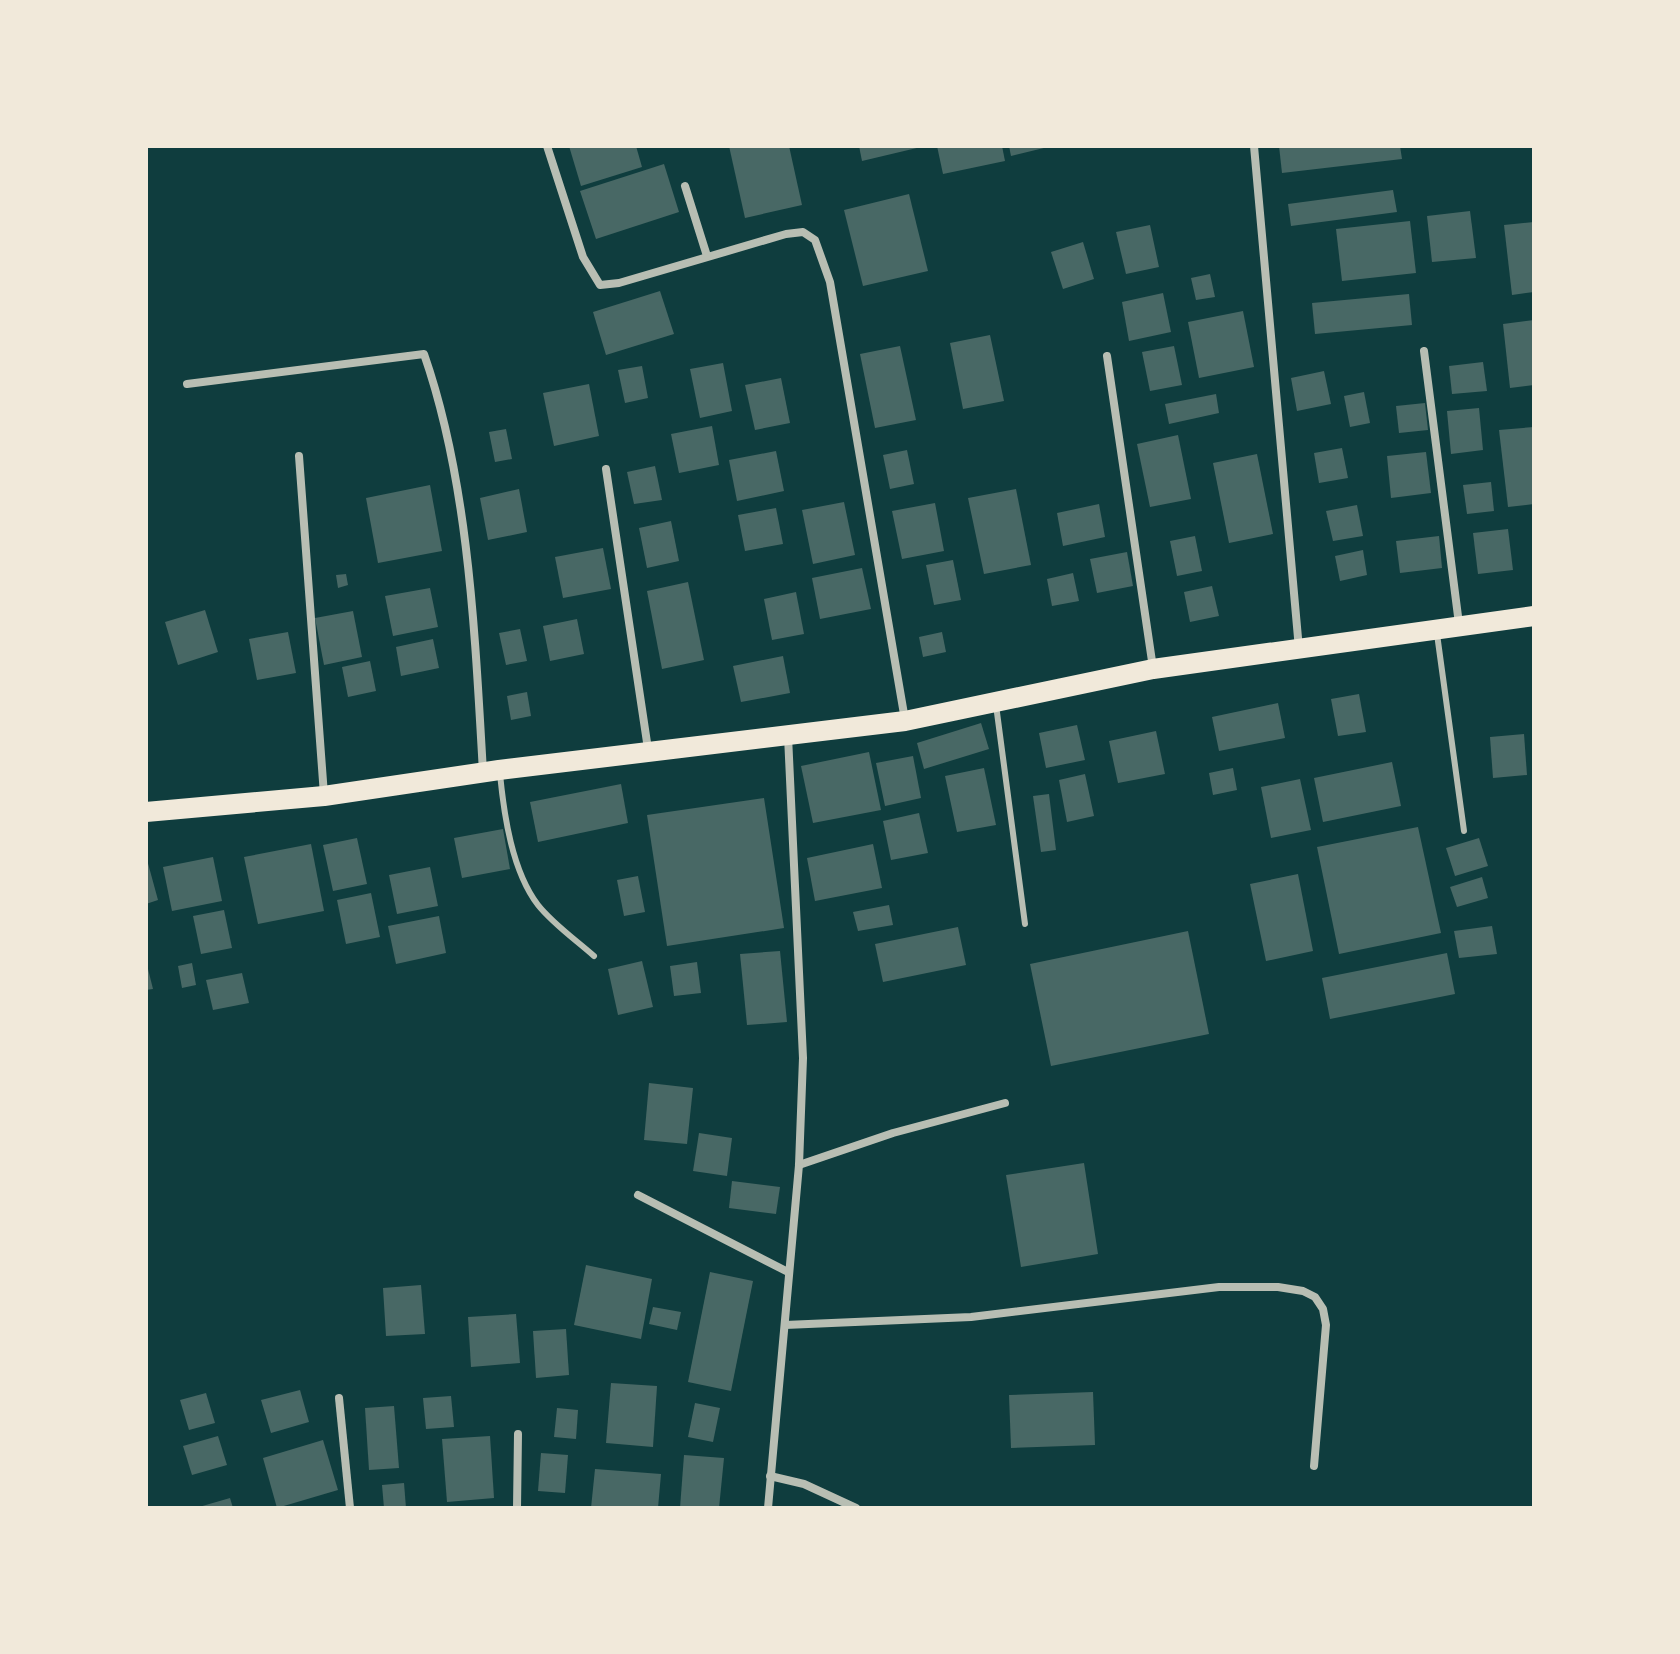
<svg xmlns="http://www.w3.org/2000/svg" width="1680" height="1654" font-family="'Work Sans',sans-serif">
<rect width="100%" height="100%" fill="#0f3d3e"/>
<g fill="#486865">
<path d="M569 146H636L642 167 581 186Z"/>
<path d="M729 146H789L802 205 745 218Z"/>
<path d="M859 146H921V147L862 161Z"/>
<path d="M937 146H1002L1005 161 943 174Z"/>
<path d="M1009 146H1047L1048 147 1011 156Z"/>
<path d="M1279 146H1400L1402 159 1282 173Z"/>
<path d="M664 164 679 212 596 239 580 191Z"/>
<path d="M1393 190 1397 212 1291 226 1288 204Z"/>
<path d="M909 194 928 271 863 286 844 210Z"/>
<path d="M1470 211 1476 258 1432 262 1427 216Z"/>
<path d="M1410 221 1416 273 1342 281 1336 229Z"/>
<path d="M1534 222V292L1512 295 1504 225Z"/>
<path d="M1150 225 1159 267 1126 274 1116 232Z"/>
<path d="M1083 242 1094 279 1063 289 1051 252Z"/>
<path d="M1210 274 1215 297 1196 300 1191 278Z"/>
<path d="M660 291 674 334 606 355 593 312Z"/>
<path d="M1163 293 1171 332 1129 341 1122 302Z"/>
<path d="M1409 294 1412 325 1315 334 1312 303Z"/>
<path d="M1243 311 1254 367 1199 378 1188 322Z"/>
<path d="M1534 320V385L1510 388 1503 324Z"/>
<path d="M990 335 1004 401 963 409 950 343Z"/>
<path d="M900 346 916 420 875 428 860 354Z"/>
<path d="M1174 346 1182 385 1150 391 1142 352Z"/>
<path d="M1483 362 1487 391 1452 394 1449 366Z"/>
<path d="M723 363 732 411 700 418 690 369Z"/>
<path d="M642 366 648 398 625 403 618 370Z"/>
<path d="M1324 371 1331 404 1297 411 1291 378Z"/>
<path d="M781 378 790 423 755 430 745 385Z"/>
<path d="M589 384 599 436 554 446 543 393Z"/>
<path d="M1364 392 1370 423 1350 427 1344 396Z"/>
<path d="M1216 394 1219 413 1169 424 1165 404Z"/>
<path d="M1425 403 1428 430 1399 433 1396 406Z"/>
<path d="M1479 408 1483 450 1451 454 1447 411Z"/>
<path d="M712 426 719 465 679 473 671 434Z"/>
<path d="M1534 427V504L1508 507 1499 430Z"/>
<path d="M506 429 512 459 495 462 489 432Z"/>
<path d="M1178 435 1191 499 1150 507 1137 444Z"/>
<path d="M1342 448 1348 478 1319 483 1314 453Z"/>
<path d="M907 450 914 484 890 489 883 455Z"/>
<path d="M776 451 784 491 737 501 729 460Z"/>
<path d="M1426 452 1431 493 1391 498 1387 456Z"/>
<path d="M1257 454 1273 534 1229 543 1213 463Z"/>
<path d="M655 466 662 500 634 504 627 472Z"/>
<path d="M1491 482 1494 511 1467 514 1463 485Z"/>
<path d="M430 485 442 551 378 563 366 498Z"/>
<path d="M519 489 527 532 488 540 480 498Z"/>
<path d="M1016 489 1031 565 984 574 968 498Z"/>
<path d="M844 502 855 555 813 564 802 510Z"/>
<path d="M935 503 944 551 902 559 892 511Z"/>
<path d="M1099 504 1105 537 1063 546 1057 513Z"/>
<path d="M1357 505 1363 536 1333 541 1326 511Z"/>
<path d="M776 508 783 544 745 551 738 515Z"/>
<path d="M671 521 679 561 647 568 639 528Z"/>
<path d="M1508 529 1513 570 1478 574 1473 533Z"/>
<path d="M1195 536 1202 571 1177 576 1170 541Z"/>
<path d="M1439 536 1442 568 1400 573 1396 541Z"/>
<path d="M603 548 611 589 563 598 555 557Z"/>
<path d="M1363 550 1367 575 1340 581 1335 556Z"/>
<path d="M1127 552 1133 586 1097 593 1090 559Z"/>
<path d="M953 560 961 600 934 605 926 565Z"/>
<path d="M862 568 871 609 820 619 812 578Z"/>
<path d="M1073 573 1079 601 1052 606 1047 579Z"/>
<path d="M346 574 348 585 338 588 336 575Z"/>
<path d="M688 582 704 660 662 669 647 591Z"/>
<path d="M1212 586 1219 616 1190 622 1184 592Z"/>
<path d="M430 588 438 627 393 636 385 596Z"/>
<path d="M796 592 804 634 772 640 764 599Z"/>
<path d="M205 610 218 652 178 665 165 622Z"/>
<path d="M353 611 362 657 324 665 315 618Z"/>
<path d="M577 619 584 654 550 661 543 626Z"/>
<path d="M520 629 527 661 506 665 499 633Z"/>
<path d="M288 632 296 673 257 680 249 639Z"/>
<path d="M942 632 946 652 923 657 919 637Z"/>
<path d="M433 639 439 668 401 676 396 647Z"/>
<path d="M783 656 790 693 741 702 733 666Z"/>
<path d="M370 661 376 691 348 697 342 667Z"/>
<path d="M527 692 531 716 511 720 507 696Z"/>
<path d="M1359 694 1366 732 1338 736 1331 699Z"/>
<path d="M1278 703 1285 738 1219 751 1212 717Z"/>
<path d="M981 723 989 749 924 769 917 743Z"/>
<path d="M1077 725 1085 760 1046 768 1039 733Z"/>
<path d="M1156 731 1165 774 1118 783 1109 741Z"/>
<path d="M1524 734 1527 775 1493 778 1490 737Z"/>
<path d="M869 752 881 810 813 823 801 766Z"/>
<path d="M913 756 921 798 885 806 876 763Z"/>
<path d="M1392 762 1401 806 1323 822 1314 778Z"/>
<path d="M984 768 996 825 957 832 945 776Z"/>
<path d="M1233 768 1237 790 1213 795 1209 773Z"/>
<path d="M1085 774 1094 816 1067 822 1059 780Z"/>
<path d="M1300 779 1311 830 1271 838 1261 787Z"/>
<path d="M621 784 628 823 538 842 530 802Z"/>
<path d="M1049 794 1056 850 1041 852 1033 796Z"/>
<path d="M764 798 784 928 667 946 647 815Z"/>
<path d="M919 813 928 853 891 860 883 821Z"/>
<path d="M1418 827 1441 933 1339 954 1317 847Z"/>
<path d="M503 829 510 869 462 878 454 838Z"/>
<path d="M357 838 367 884 333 891 323 845Z"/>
<path d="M1479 838 1488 866 1455 876 1446 848Z"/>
<path d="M311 844 324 911 258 924 244 857Z"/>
<path d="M873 844 882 888 815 901 807 858Z"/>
<path d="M146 856 158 900 146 904Z"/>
<path d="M213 857 222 901 172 911 163 867Z"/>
<path d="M430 867 438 906 397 914 389 875Z"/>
<path d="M1298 874 1313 951 1266 961 1250 884Z"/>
<path d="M638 876 645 912 624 916 617 880Z"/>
<path d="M1482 877 1488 898 1457 907 1450 887Z"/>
<path d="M371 893 380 937 346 944 337 900Z"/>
<path d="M889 905 893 925 858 931 853 912Z"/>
<path d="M224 910 232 948 201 954 193 916Z"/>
<path d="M439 916 446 953 396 964 388 926Z"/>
<path d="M1492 926 1497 954 1459 958 1454 931Z"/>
<path d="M958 927 966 965 883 982 875 944Z"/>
<path d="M1188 931 1209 1034 1051 1066 1030 964Z"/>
<path d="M780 951 787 1022 747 1025 740 954Z"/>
<path d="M1447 953 1455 994 1330 1019 1322 978Z"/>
<path d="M146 961 153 989 146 990Z"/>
<path d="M642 961 653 1007 618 1015 608 969Z"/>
<path d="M697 962 701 993 674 996 670 966Z"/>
<path d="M192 963 196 985 182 988 178 966Z"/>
<path d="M242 973 249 1003 213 1010 206 980Z"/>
<path d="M649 1083 693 1088 687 1144 644 1140Z"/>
<path d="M699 1133 732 1138 727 1176 693 1171Z"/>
<path d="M1084 1163 1098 1254 1021 1267 1006 1175Z"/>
<path d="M732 1181 780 1187 776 1214 729 1208Z"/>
<path d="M586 1265 652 1279 641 1339 574 1325Z"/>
<path d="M710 1272 753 1281 731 1391 688 1382Z"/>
<path d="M421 1285 425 1334 386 1336 383 1288Z"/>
<path d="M653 1307 681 1312 677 1330 649 1324Z"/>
<path d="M516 1314 520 1363 471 1367 468 1317Z"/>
<path d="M566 1329 569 1375 536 1378 533 1331Z"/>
<path d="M611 1383 657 1386 653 1447 606 1443Z"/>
<path d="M300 1390 309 1422 271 1433 261 1400Z"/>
<path d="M1093 1392 1095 1445 1011 1448 1009 1395Z"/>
<path d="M206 1393 215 1423 189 1430 180 1400Z"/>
<path d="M451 1396 454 1427 426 1429 423 1398Z"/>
<path d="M695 1403 720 1408 713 1442 688 1437Z"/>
<path d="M394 1406 399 1468 369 1470 365 1408Z"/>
<path d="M557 1408 578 1410 576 1439 554 1437Z"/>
<path d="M218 1436 227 1465 192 1475 183 1446Z"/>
<path d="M490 1436 494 1498 447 1502 442 1439Z"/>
<path d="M323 1440 338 1490 277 1508 263 1458Z"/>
<path d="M541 1453 568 1455 565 1493 538 1491Z"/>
<path d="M684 1455 724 1458 719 1508H680Z"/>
<path d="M595 1469 661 1474 658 1508H591Z"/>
<path d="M404 1483 406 1508H384L382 1485Z"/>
<path d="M230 1498 233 1508H199V1507Z"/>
</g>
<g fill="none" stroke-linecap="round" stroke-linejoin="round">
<g stroke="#b8beb3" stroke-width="6">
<path d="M1437 634 1464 831"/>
<path d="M996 705 1025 924"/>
<path d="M500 774C504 815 512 871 538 905 553 924 576 940 594 956"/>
</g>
<g stroke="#b8beb3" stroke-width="8">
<path d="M547 146 583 257 600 285 619 283 786 234 803 232 815 240 830 282 905 720"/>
<path d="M1254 146 1299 649"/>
<path d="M685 186 707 256"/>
<path d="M1424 351 1459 624"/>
<path d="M1107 356 1153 668"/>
<path d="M187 384 424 354C469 483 475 636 483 772"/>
<path d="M299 456 324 795"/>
<path d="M606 469 648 749"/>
<path d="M799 1165 893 1133 1005 1103"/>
<path d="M638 1195 788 1272"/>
<path d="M785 1325 971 1317 1219 1287H1278L1303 1291 1315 1297 1323 1309 1326 1325 1314 1466"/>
<path d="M339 1398 350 1508"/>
<path d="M770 1476 804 1484 856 1508"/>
<path d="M517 1508 518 1434"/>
<path d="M768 1508 799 1165 803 1058 788 736"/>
</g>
<path stroke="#f1e9da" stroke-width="20" d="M146 812 324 796 499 770 905 721 1153 669 1534 616"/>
</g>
<rect width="1680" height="1654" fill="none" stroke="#f1e9da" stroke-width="296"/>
</svg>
